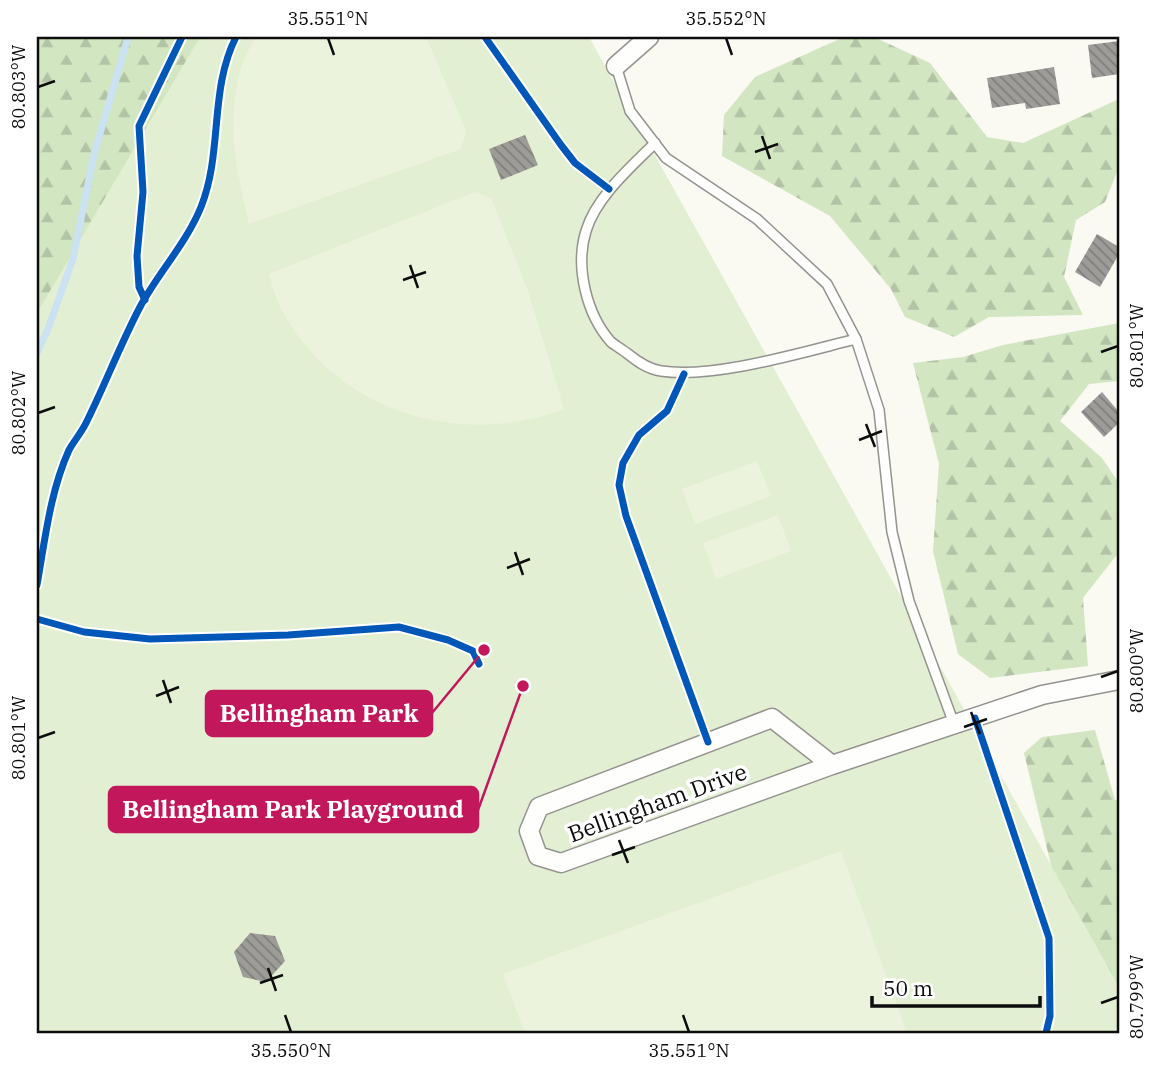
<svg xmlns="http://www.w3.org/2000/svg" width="1156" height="1070" font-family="'IBM Plex Serif',serif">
<defs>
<pattern id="forest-firs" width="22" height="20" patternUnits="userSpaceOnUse" patternTransform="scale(1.75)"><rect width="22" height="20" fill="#d2e6c2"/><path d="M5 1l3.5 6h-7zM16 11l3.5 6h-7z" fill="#b3c4a6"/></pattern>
<pattern id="building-back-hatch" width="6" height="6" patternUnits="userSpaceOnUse" patternTransform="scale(1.75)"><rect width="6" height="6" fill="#9d9c98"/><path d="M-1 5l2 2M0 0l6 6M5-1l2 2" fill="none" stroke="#7e7e7a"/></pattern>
</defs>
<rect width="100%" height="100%" fill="#faf9f2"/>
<g fill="url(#forest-firs)">
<path d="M37 37H246L37 523Z"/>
<path d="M844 37H874L930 63 987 137 1023 143 1119 99V167L1105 202 1076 220 1064 277 1083 315 989 317 954 337 905 317 891 289 830 216 722 156 724 115 755 77Z"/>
<path d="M1119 323V381L1089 384 1060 421 1102 458 1119 483V555L1115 557 1083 598 1088 666 990 678 958 654 933 551 939 464 913 363 963 357 1003 345Z"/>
<path d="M1095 730 1115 800 1119 801V1033L1070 944 1024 753 1042 737Z"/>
</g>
<path fill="#e2efd3" d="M200 37H589L1119 987V1033H37V313Z"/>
<g fill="#ecf3dd">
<path d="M255 37H426L466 131 461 149 249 224C237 172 226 126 240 72 243 60 250 48 255 37Z"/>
<path d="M475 192 491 198 528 291 564 409C461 448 340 413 284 314 277 303 273 287 269 274Z"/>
<path d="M757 461 771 496 695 524 682 489Z"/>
<path d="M778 515 791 551 716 579 703 543Z"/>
<path d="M841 851 907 1033H525L503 974Z"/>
</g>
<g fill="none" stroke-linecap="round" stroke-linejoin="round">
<path stroke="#cae2f2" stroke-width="7" d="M37 353 48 329 73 259 94 154 128 37"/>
</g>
<g fill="url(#building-back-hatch)">
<path d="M1119 41V74L1092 78 1088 45Z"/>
<path d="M1054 67 1060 104 1026 109 1025 103 992 108 987 78Z"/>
<path d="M525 135 538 165 501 180 489 149Z"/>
<path d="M1097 234 1119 247V254L1100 287 1075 272Z"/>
<path d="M1102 392 1119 412V423L1104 437 1081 412Z"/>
<path d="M250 933 275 936 285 961 266 982 243 977 234 952Z"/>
</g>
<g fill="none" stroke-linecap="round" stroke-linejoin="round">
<defs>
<g id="service">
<path d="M616 66 630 111 666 158 757 219 827 284 856 339 879 410 892 532 909 601 954 724"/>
<path d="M655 143C631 167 596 197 586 231 575 266 586 314 611 342 616 346 623 350 628 354 638 362 648 369 661 371 714 379 803 352 856 339"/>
</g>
<g id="minor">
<path d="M616 66 649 37"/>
<path d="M832 765 772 718 539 807 529 831 538 856 561 863 832 765 1042 695 1119 680"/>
</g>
</defs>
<use href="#service" stroke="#949390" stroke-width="12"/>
<use href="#minor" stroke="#949390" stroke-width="21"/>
<use href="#service" stroke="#fefefd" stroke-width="9"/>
<use href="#minor" stroke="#fefefd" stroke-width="18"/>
<defs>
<g id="cycleway">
<path d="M485 37 561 145 575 163 609 189"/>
<path d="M145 300 139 287 137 256 143 192 139 126 182 37"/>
<path d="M684 374 667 411 639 435 623 463 619 485 626 516 708 742"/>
<path d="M37 585C45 540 50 492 69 450 74 441 81 433 86 423 105 385 120 345 140 307 158 273 186 244 201 207 223 152 209 90 236 37"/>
<path d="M37 619 84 632 150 639 288 635 399 627 448 640 473 651 479 664"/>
<path d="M975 718 1049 938 1050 1016 1046 1033"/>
</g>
</defs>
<use href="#cycleway" stroke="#fff" stroke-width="11"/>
<use href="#cycleway" stroke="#0057b8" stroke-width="7"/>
</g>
<path fill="none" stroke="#0d0d0d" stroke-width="2.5" d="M328 38 334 55M726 38 732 55M38 87 55 81M762 136 770 159M755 152 778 144M410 265 418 288M403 280 426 272M1101 352 1118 346M38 413 55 407M866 424 875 447M859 440 882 431M515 552 523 575M507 568 530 559M1101 677 1118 671M163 680 171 703M156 696 179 687M971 712 980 734M964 727 987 719M38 738 55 732M619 840 628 863M612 855 635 847M268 968 276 991M260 983 283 975M1101 1003 1118 997M285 1015 291 1032M683 1015 689 1032"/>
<g text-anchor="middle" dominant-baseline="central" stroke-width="7" stroke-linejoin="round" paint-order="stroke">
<g font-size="23" fill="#0d0d0d" stroke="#fff">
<text transform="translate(657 802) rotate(-20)">Bellingham Drive</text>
</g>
</g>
<path fill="none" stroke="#c2185b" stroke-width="2.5" d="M484 650L432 713M523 686L478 810"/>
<g fill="#c2185b" stroke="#fff" stroke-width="2.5">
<circle cx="484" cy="650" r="7"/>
<circle cx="523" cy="686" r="7"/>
</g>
<g fill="#c2185b" stroke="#c2185b" stroke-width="2.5">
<rect x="206" y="691" width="226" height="45" rx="7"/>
<rect x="109" y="787" width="369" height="45" rx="7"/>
</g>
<g font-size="24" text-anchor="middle" font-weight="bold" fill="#fff">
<text x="319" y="722">Bellingham Park</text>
<text x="293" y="818">Bellingham Park Playground</text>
</g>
<rect width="1156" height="1070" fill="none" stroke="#ffffff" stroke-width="77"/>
<path d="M872 996v10h168v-10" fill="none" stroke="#0d0d0d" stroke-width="3.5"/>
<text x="883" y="996" font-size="21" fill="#0d0d0d" stroke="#ffffff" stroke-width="5" paint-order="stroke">50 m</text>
<rect x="38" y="38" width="1080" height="994" fill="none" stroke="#0d0d0d" stroke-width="2.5"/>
<g font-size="18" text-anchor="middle" fill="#0d0d0d">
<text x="328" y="25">35.551°N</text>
<text x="726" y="25">35.552°N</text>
<text transform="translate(19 87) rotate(-90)" y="6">80.803°W</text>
<text transform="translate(1137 346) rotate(-90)" y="6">80.801°W</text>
<text transform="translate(19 413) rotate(-90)" y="6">80.802°W</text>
<text transform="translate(1137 671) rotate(-90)" y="6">80.800°W</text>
<text transform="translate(19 738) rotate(-90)" y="6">80.801°W</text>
<text transform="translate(1137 997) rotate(-90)" y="6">80.799°W</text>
<text x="291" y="1057">35.550°N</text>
<text x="689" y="1057">35.551°N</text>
</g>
</svg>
